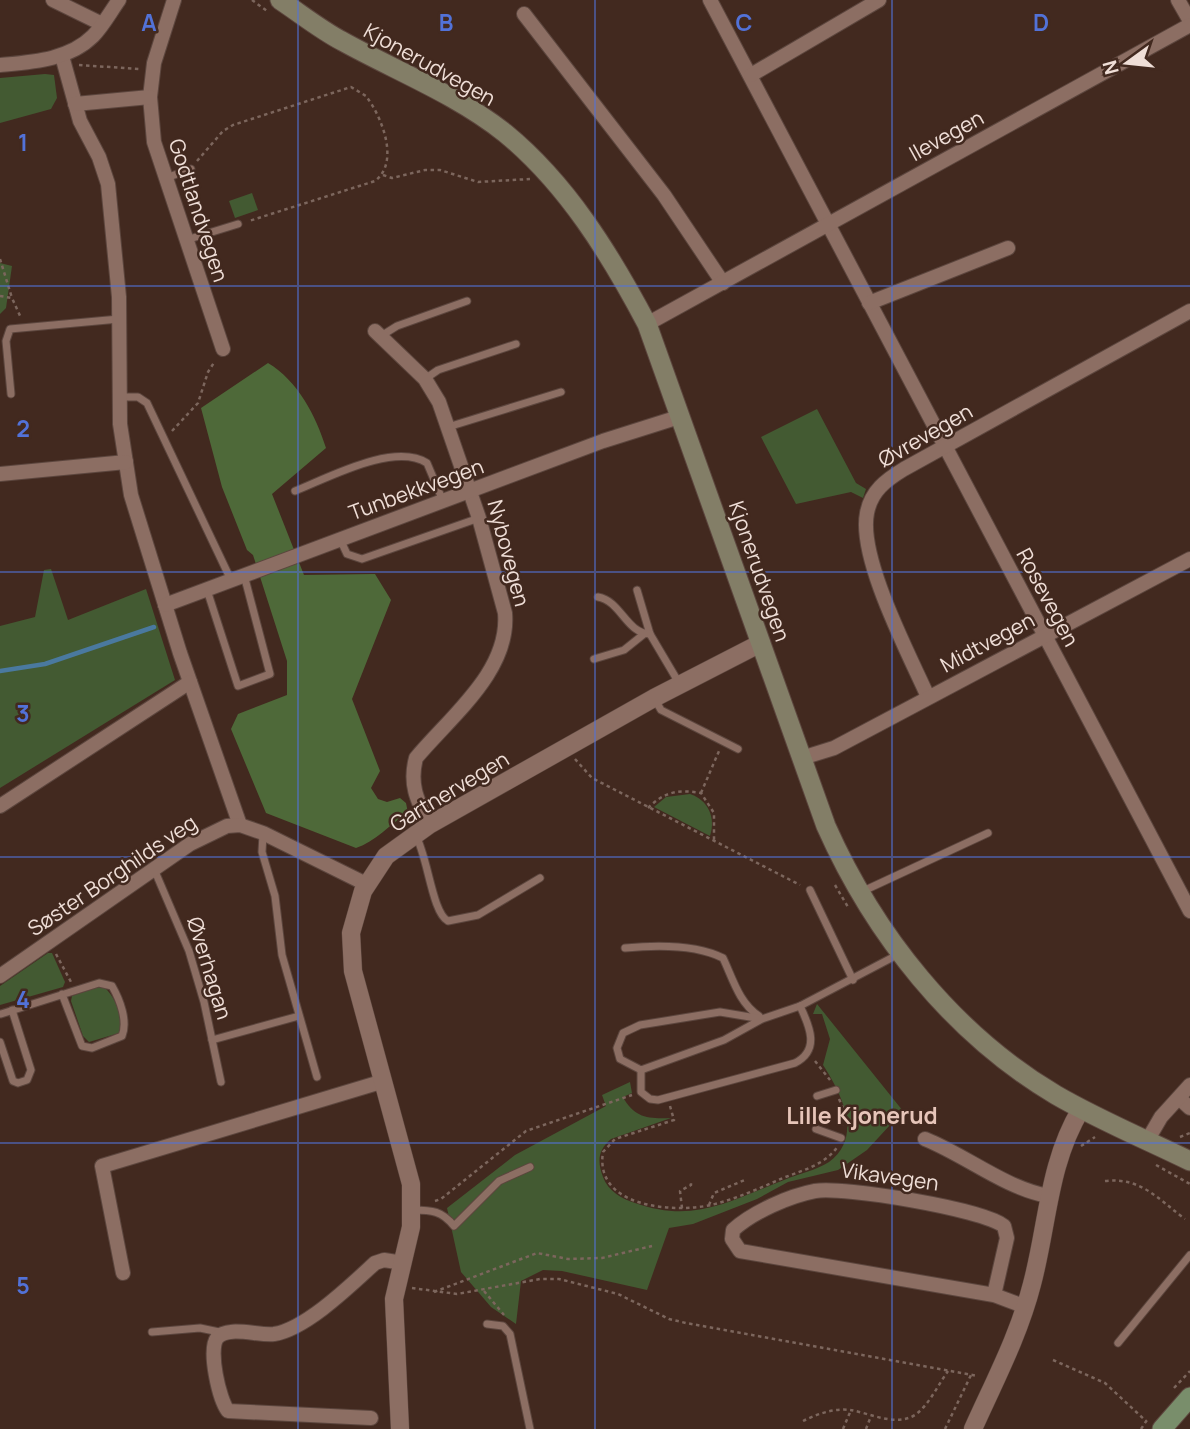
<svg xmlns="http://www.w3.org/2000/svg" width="1190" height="1429" font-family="Manrope,sans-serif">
<rect width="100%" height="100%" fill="#42291f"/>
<g fill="#435a32">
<path d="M45 74 54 75 57 98 51 109 0 123V78Z"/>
<path d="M252 193 258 210 235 218 229 201Z"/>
<path d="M0 263 12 266 6 308 0 314Z"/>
<path d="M817 409 856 483 866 489 863 498 851 492 796 504 761 437Z"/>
<path d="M51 569 68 620 146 589 175 680 0 788V626L35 617 44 570Z"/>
<path d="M690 794C708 800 716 817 710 836L654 807 666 797Z"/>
<path d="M48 953H52L65 982 63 987 0 1005V986Z"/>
<path d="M98 987 105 988C116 998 124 1019 119 1033L89 1042 83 1036 71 1001 72 996Z"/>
<path d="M817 1004 903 1111 867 1150 838 1170 788 1182 757 1199 693 1224 669 1228 647 1290 562 1271 543 1270 521 1281 516 1324 491 1307 461 1272 447 1208 515 1155 606 1106 602 1095 630 1082 632 1093 623 1097C634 1118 649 1119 671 1118L611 1139C598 1150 597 1161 603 1177 608 1191 622 1199 635 1203 694 1224 730 1201 784 1180 798 1174 817 1170 829 1162 864 1136 841 1093 823 1065L830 1039 822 1014H813Z"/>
</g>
<path fill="#4e6939" d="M268 363C298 381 316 416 326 448L272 494 304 575 375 574 391 600 352 699 380 771 371 788 378 799 387 802 400 798 406 803 408 813C390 824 375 842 356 848L266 813 231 729 238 714 287 695V661L253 555 247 550 222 487 201 408Z"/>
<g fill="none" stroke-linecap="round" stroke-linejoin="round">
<path stroke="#4a799f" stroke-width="4.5" d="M0 671 45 664 154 627"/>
<defs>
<g id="service">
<path d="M166 178 191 169"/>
<path d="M186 240 238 224"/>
<path d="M381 336 397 326 467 301"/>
<path d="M425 379 438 370 516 344"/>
<path d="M11 394 6 341 10 329 119 319"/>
<path d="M119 397H138L147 403 231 580"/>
<path d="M448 427 561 392"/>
<path d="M295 491C328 478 394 442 427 463L443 501"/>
<path d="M340 539 347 554 362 559 479 518"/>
<path d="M207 590 238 686 270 674 244 575"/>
<path d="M637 590 650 634 679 683"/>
<path d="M598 597C621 601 626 633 650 634"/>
<path d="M594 659 624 650 644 634"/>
<path d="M654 698 661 710 738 749"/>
<path d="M263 834 262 852 275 896 282 955 317 1077"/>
<path d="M415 834C428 856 432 913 448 921L478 915 540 878"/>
<path d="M154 869 189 951 204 1002 221 1082"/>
<path d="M810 890 853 980"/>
<path d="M861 892 988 833"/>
<path d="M625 948C656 945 695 944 723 958 733 979 739 1003 759 1016"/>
<path d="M0 1014H1L99 983 112 986C120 1000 128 1021 122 1036L92 1048 82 1046 62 994"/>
<path d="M762 1019 720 1012 640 1025 623 1033 617 1048 620 1059 641 1070 724 1040 762 1019 800 1006 899 954"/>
<path d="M212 1040 299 1016"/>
<path d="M0 1042 13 1081 18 1083 27 1080 31 1070 12 1010"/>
<path d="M641 1070V1092L650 1099 658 1100 795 1063C820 1050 810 1027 800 1006"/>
<path d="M817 1096 836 1090"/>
<path d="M816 1129 841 1138"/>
<path d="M413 1210C432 1210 442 1211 454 1226L499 1181 530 1167"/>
<path d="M487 1324 503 1326 510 1334 530 1429"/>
<path d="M152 1332 200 1328 224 1333"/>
<path d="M1118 1343 1190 1255"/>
</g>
<g id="minor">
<path d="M53 0 102 24"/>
<path d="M174 0 154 63 150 97 154 142 223 349"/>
<path d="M710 0 1190 911"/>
<path d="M1178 0 1190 21"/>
<path d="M524 14 664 195 723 283"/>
<path d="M62 56 80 121 99 157 108 184 119 297 120 424 131 495 180 653 240 825"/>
<path d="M0 65C32 62 69 60 93 36 103 26 111 11 119 0"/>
<path d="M751 75 879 0"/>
<path d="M75 104 150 97"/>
<path d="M869 303 1008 248"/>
<path d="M647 324 1190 25"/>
<path d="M375 331 425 379 439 402 479 518 505 613C510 671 451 716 416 758 409 784 417 800 429 825"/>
<path d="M0 474 126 462"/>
<path d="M165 605 603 441 682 416"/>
<path d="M928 697C909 654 858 558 867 513 871 491 886 480 904 469L1190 311"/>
<path d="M802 758 834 748 1190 559"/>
<path d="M0 806 190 682"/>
<path d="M0 976 190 844 227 826 240 825 263 833 366 884"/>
<path d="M1179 1098 1190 1108"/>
<path d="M925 1139C967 1156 1003 1187 1048 1196"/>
<path d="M1147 1141 1161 1117 1190 1085"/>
<path d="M123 1273 102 1166 384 1081"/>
<path d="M994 1295 1007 1238 1004 1226C982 1209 843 1186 815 1191 789 1196 753 1212 733 1230L732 1239 740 1251 994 1295 1026 1307"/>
<path d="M371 1418 228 1411C219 1399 208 1350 217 1338 227 1325 259 1336 274 1334 306 1329 351 1285 375 1263L384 1260 403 1263"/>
</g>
<g id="tertiary">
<path d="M400 1429 394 1299 411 1227V1184L353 971 351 933 363 891 386 856 429 825 654 698 761 643"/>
<path d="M973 1429C994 1382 1019 1335 1032 1284 1048 1224 1048 1164 1081 1109"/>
</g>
<path id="secondary" d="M280 0C301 14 321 30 342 41 396 71 456 94 505 133 567 184 610 254 647 324L826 826C874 934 953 1034 1056 1095 1099 1120 1145 1139 1190 1161"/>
<path id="primary" d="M1162 1429 1190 1397"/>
</defs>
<use href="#service" stroke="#5c463e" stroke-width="9"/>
<use href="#minor" stroke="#5c463e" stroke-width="16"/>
<use href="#tertiary" stroke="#5c463e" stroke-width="19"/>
<use href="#secondary" stroke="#5c463e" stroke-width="21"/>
<use href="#primary" stroke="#5c463e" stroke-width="21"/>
<g stroke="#7c665d" stroke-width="2.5" stroke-dasharray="3.5 3.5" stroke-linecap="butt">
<path d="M252 0 267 11"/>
<path d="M79 65 139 69"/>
<path d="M197 161 223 131 233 125 351 87 366 96C382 117 400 162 375 181L249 221"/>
<path d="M383 175 392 178 425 170H440L478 182 530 179"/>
<path d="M0 259 12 298"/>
<path d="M0 296 12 298 21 318"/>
<path d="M172 431 198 403 208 372 215 361"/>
<path d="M575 759 592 778 800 885"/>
<path d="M701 793 719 751"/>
<path d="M648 808C664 792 678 789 701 793L714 813V841"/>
<path d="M835 885 848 907"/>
<path d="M56 954 71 982"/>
<path d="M815 1061 830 1080"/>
<path d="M839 1099 844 1110 843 1126"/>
<path d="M670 1106 674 1120 615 1139 603 1152C594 1208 674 1213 711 1205 736 1199 760 1188 783 1178 803 1170 825 1165 838 1146"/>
<path d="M1180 1137 1190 1133"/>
<path d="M1081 1146 1095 1137"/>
<path d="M1156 1165 1190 1184"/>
<path d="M1105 1181C1141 1177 1158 1199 1185 1219"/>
<path d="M435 1201 441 1199 526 1131 632 1095"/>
<path d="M709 1205 714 1193 747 1179"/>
<path d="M682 1208 680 1191 691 1185V1180"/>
<path d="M412 1288 457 1294 540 1279H559L618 1294 669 1319 686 1323 978 1376"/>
<path d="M484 1291 504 1315"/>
<path d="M434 1292 537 1253 568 1259 602 1258 652 1246"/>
<path d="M1053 1360 1105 1383 1146 1421"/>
<path d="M1174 1388 1190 1371"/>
<path d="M803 1421C817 1414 834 1408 850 1410 870 1413 895 1427 915 1415 929 1405 938 1385 948 1371"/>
<path d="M843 1429 851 1410"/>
<path d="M866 1429 871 1416"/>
<path d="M945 1429 971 1375"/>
<path d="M1141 1429 1147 1420"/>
</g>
<use href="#service" stroke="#8c6e63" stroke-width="7"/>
<use href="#minor" stroke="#8c6e63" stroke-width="14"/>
<use href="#tertiary" stroke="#8c6e63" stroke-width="18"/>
<use href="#secondary" stroke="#837e67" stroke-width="19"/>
<use href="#primary" stroke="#798e6b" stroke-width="19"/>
</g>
<path fill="none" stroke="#5272d8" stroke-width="2" stroke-opacity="0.55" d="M298 0V1429M595 0V1429M892 0V1429M0 286H1190M0 572H1190M0 857H1190M0 1143H1190"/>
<g text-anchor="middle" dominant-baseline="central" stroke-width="5" stroke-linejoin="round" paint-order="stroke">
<g font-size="21" fill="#efded7" stroke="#42291f">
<text transform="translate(430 64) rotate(29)">Kjonerudvegen</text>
<text transform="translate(946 135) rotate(-29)">Ilevegen</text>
<text transform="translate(199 210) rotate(72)">Godtlandvegen</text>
<text transform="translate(925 435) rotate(-30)">Øvrevegen</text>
<text transform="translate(416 489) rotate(-20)">Tunbekkvegen</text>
<text transform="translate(509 553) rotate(75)">Nybovegen</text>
<text transform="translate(760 571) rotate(71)">Kjonerudvegen</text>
<text transform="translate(1048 597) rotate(62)">Rosevegen</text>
<text transform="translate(987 642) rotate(-28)">Midtvegen</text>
<text transform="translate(449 791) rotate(-31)">Gartnervegen</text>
<text transform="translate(112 875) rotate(-34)">Søster Borghilds veg</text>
<text transform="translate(210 968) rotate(73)">Øverhagan</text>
<text transform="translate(890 1176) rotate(8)">Vikavegen</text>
</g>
<g font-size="23" font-weight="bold" fill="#e6c5b9" stroke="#42291f">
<text x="862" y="1115">Lille Kjonerud</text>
</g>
</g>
<g font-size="23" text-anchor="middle" font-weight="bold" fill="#5272d8" stroke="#42291f" stroke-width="5" stroke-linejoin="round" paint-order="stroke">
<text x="149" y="31">A</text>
<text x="446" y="31">B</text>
<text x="744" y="31">C</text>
<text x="1041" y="31">D</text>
<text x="23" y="151">1</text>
<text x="23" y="437">2</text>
<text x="23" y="722">3</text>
<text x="23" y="1008">4</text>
<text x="23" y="1294">5</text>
</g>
<g transform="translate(1127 63) rotate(255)" stroke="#42291f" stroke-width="5" paint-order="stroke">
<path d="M0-5L12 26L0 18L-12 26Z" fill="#efded7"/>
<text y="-10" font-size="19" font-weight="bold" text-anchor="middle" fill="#efded7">N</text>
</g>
</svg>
